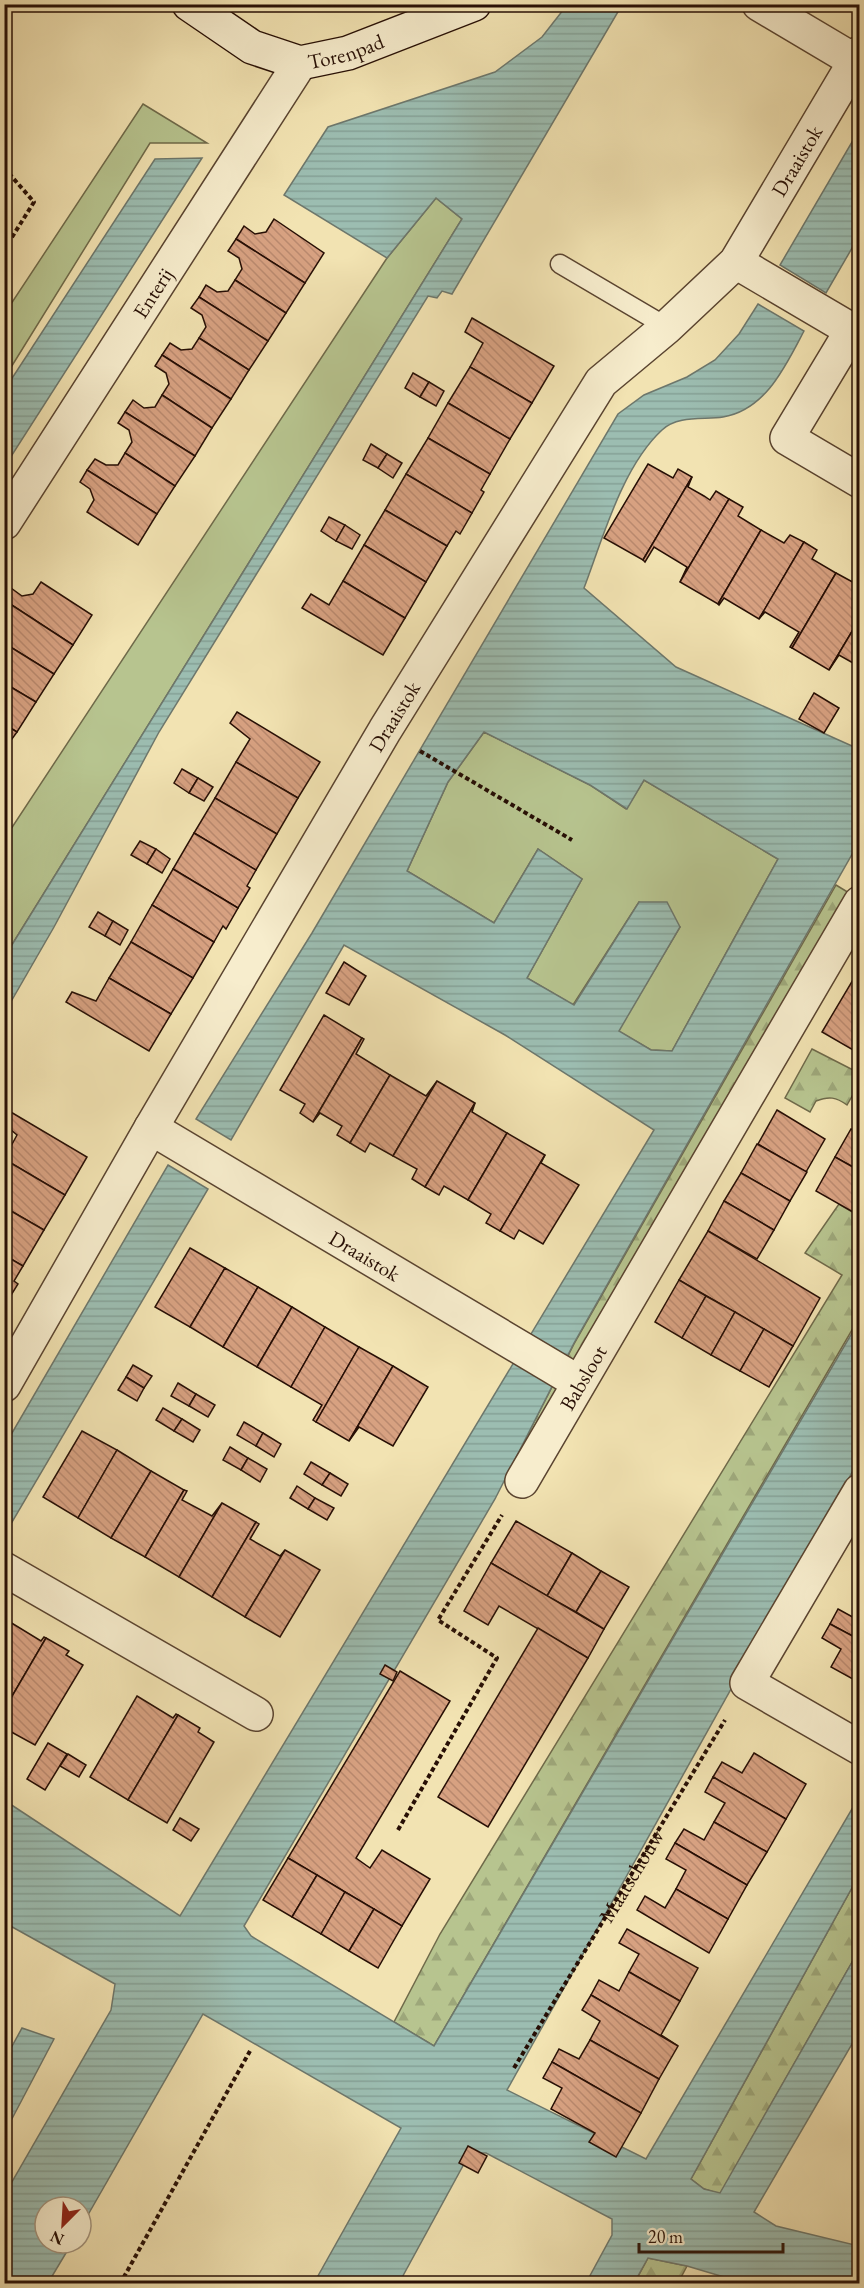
<svg xmlns="http://www.w3.org/2000/svg" width="864" height="2288" font-family="'EB Garamond',serif">
<defs>
<pattern id="forest-firs" width="22" height="20" patternUnits="userSpaceOnUse" patternTransform="scale(1.5)"><rect width="22" height="20" fill="#b7c48f"/><path d="M5 1l3.5 6h-7zM16 11l3.5 6h-7z" fill="#9da77a"/></pattern>
<pattern id="water-rules" width="6" height="5" patternUnits="userSpaceOnUse" patternTransform="scale(1.5)"><rect width="6" height="5" fill="#9cbdb1"/><path d="M0 2.5h6" fill="none" stroke="#86a197"/></pattern>
<pattern id="building-back-hatch" width="6" height="6" patternUnits="userSpaceOnUse" patternTransform="scale(1.5)"><rect width="6" height="6" fill="#d7a181"/><path d="M-1 5l2 2M0 0l6 6M5-1l2 2" fill="none" stroke="#b9896e"/></pattern>
</defs>
<rect width="100%" height="100%" fill="#f2e3b2"/>
<filter id="stains"><feTurbulence type="fractalNoise" baseFrequency=".00333" numOctaves="4"/><feColorMatrix values="0 0 0 0 .2 0 0 0 0 .09 0 0 0 0 .02 0 0 0 .5 -.17"/></filter>
<radialGradient id="worn" r=".72"><stop offset=".6" stop-color="#630" stop-opacity="0"/><stop offset="1" stop-color="#630" stop-opacity=".3"/></radialGradient>
<g fill="#b7c48f" stroke="#6f6a4a" stroke-width="1.5">
<path d="M143 104 207 143H150L5 377V313Z"/>
<path d="M436 198 462 219 5 956V838L387 258Z"/>
<path d="M484 732 590 785 626 809 644 780 778 859 672 1051 651 1050 618 1031 680 927 639 902 573 1005 527 978 582 879 538 849 494 923 407 871 448 782Z"/>
</g>
<g fill="url(#forest-firs)" stroke="#6f6a4a" stroke-width="1.5">
<path d="M836 885 859 899 508 1473 574 1344Z"/>
<path d="M812 1049 859 1073V1084L847 1105C836 1097 829 1096 816 1101L810 1112 785 1098Z"/>
<path d="M839 1204 859 1216V1318L434 2046 394 2022 440 1934 842 1275 805 1253Z"/>
<path d="M859 1875V1950L720 2194 704 2189 691 2179Z"/>
<path d="M648 2258 687 2266 678 2283 634 2284Z"/>
</g>
<g fill="url(#water-rules)" stroke="#6d776c" stroke-width="1.5" fill-rule="evenodd">
<path d="M567 5H622L452 294 442 291 437 298 428 296 159 732 54 927 5 1012V956L462 219 436 198 387 258 284 195 328 127 495 72 542 37Z"/>
<path d="M859 130V236L826 293 780 265Z"/>
<path d="M202 158 5 466V389L155 159Z"/>
<path d="M758 304 804 331C786 365 766 410 723 417 704 420 678 415 662 430 622 467 603 538 584 588L676 667 852 746 859 733V842L574 1343 495 1499 244 1926 251 1936 434 2046 859 1321V1460L507 2090 646 2159 859 1797V1875L691 2179 704 2189 720 2193 859 1950V2032L754 2212 776 2226 859 2246V2283H744L687 2266 648 2258 634 2283H586L612 2235V2219L486 2153H470L399 2283H314L401 2128 203 2014 81 2227V2207H45V2243H72L48 2283H5V2194L111 2010 115 1984 5 1923 4 1800 180 1916 654 1130 505 1035 344 945 231 1140 196 1119 312 933 618 414 644 395 687 377 715 360 739 334ZM484 732 590 785 627 809 644 780 778 859 672 1051 651 1050 619 1031 680 927 667 902H639L574 1005 527 978 582 879 538 849 494 923 407 871 448 782Z"/>
<path d="M168 1165 208 1189 5 1534V1445Z"/>
<path d="M22 2028 54 2039 5 2132V2059Z"/>
</g>
<g fill="url(#building-back-hatch)" stroke="#270f05" stroke-width="1.5">
<path d="M274 219 324 253 305 283 236 239 244 226 255 234 266 232Z"/>
<path d="M236 239 305 283 286 313 235 280 242 269 239 258 228 251Z"/>
<path d="M235 280 286 313 268 341 199 297 206 285 217 292 228 291Z"/>
<path d="M199 297 268 341 249 370 199 338 206 327 202 315 191 308Z"/>
<path d="M472 318 554 366 532 403 470 367 483 343 465 332Z"/>
<path d="M199 338 249 370 231 399 162 355 170 343 181 350 192 349Z"/>
<path d="M162 355 231 399 212 428 162 395 169 384 166 373 155 366Z"/>
<path d="M470 367 532 403 510 439 448 403Z"/>
<path d="M413 373 429 382 420 397 405 388Z"/>
<path d="M429 382 444 391 436 406 420 397Z"/>
<path d="M162 395 212 428 195 456 125 412 133 400 144 408 155 407Z"/>
<path d="M448 403 510 439 490 474 428 438Z"/>
<path d="M125 412 195 456 175 486 125 453 132 442 129 430 118 423Z"/>
<path d="M428 438 490 474 481 490 484 492 472 513 406 474Z"/>
<path d="M371 444 387 454 378 468 363 460Z"/>
<path d="M125 453 175 486 157 514 87 470 95 459 106 465H118Z"/>
<path d="M387 454 402 463 393 478 378 468Z"/>
<path d="M648 464 673 478 678 469 692 477 643 560 604 538Z"/>
<path d="M87 470 157 514 138 545 87 512 94 500 90 489 80 482Z"/>
<path d="M406 474 472 513 460 534 456 531 447 546 385 510Z"/>
<path d="M692 477 688 487 704 496 710 500 716 491 729 499 680 582 687 567 654 547 645 562 643 560Z"/>
<path d="M729 499 743 507 738 516 761 530 718 604 680 582Z"/>
<path d="M385 510 447 546 426 582 364 545Z"/>
<path d="M329 517 345 525 336 541 321 531Z"/>
<path d="M345 525 360 535 352 549 336 541Z"/>
<path d="M761 530 784 543 790 535 804 542 759 619 724 598 719 605 718 604Z"/>
<path d="M804 542 817 550 812 559 836 573 792 648 790 647 799 632 765 612 759 619Z"/>
<path d="M364 545 426 582 405 618 343 581Z"/>
<path d="M836 573 860 586V618L829 670 792 648Z"/>
<path d="M343 581 405 618 383 655 302 608 311 594 329 605Z"/>
<path d="M41 582 92 615 73 645 4 600 11 588 22 596 33 594Z"/>
<path d="M4 600 73 645 54 674 4 643 10 631 4 617Z"/>
<path d="M860 618V667L839 655 829 670Z"/>
<path d="M4 643 54 674 36 702 4 683Z"/>
<path d="M4 683 36 702 17 732 4 724Z"/>
<path d="M814 693 839 708 824 733 799 719Z"/>
<path d="M237 712 320 762 298 798 236 762 250 739 230 723Z"/>
<path d="M4 724 17 732 4 750Z"/>
<path d="M236 762 298 798 277 834 215 798Z"/>
<path d="M182 769 198 778 189 793 174 783Z"/>
<path d="M198 778 213 787 204 801 189 793Z"/>
<path d="M215 798 277 834 256 870 194 833Z"/>
<path d="M194 833 256 870 247 886 250 888 238 908 173 869Z"/>
<path d="M140 841 156 849 147 864 131 855Z"/>
<path d="M156 849 170 859 162 873 147 864Z"/>
<path d="M173 869 238 908 226 929 223 926 214 942 152 905Z"/>
<path d="M152 905 214 942 193 978 131 942Z"/>
<path d="M98 912 113 921 105 936 89 927Z"/>
<path d="M113 921 128 930 120 945 105 936Z"/>
<path d="M131 942 193 978 171 1014 109 978Z"/>
<path d="M344 962 366 976 349 1005 326 993Z"/>
<path d="M860 968V1054L822 1032Z"/>
<path d="M109 978 171 1014 149 1051 66 1002 72 992 96 1001Z"/>
<path d="M324 1015 362 1038 313 1122 300 1113 305 1104 280 1090Z"/>
<path d="M362 1038 364 1039 356 1054 390 1075 350 1143 337 1135 342 1126 320 1113 313 1122Z"/>
<path d="M390 1075 426 1096 437 1081 393 1156 370 1143 365 1152 350 1143Z"/>
<path d="M437 1081 475 1103 425 1187 412 1179 417 1169 393 1156Z"/>
<path d="M475 1103 472 1112 507 1133 468 1200 444 1186 439 1195 425 1187Z"/>
<path d="M4 1108 87 1157 65 1195 4 1159 17 1135 4 1124Z"/>
<path d="M777 1110 825 1139 806 1172 758 1144Z"/>
<path d="M851 1129 860 1133V1171L835 1157Z"/>
<path d="M507 1133 545 1155 500 1231 486 1223 491 1214 468 1200Z"/>
<path d="M757 1144 807 1172 790 1201 741 1173Z"/>
<path d="M545 1155 541 1163 579 1185 543 1244 519 1230 514 1239 500 1231Z"/>
<path d="M835 1157 860 1171V1216L816 1191Z"/>
<path d="M4 1159 65 1195 44 1230 4 1207Z"/>
<path d="M741 1173 790 1201 774 1230 724 1201Z"/>
<path d="M724 1201 774 1230 757 1259 708 1231Z"/>
<path d="M4 1207 44 1230 23 1266 4 1255Z"/>
<path d="M708 1231 820 1298 793 1346 679 1280Z"/>
<path d="M190 1248 225 1268 190 1327 155 1307Z"/>
<path d="M4 1255 23 1266 14 1281 18 1284 5 1305Z"/>
<path d="M225 1268 258 1287 223 1347 190 1327Z"/>
<path d="M679 1280 706 1296 682 1338 655 1322Z"/>
<path d="M258 1287 292 1307 257 1367 223 1347Z"/>
<path d="M706 1296 735 1312 711 1355 682 1338Z"/>
<path d="M292 1307 325 1327 291 1387 257 1367Z"/>
<path d="M735 1312 764 1329 740 1371 711 1355Z"/>
<path d="M325 1327 359 1347 316 1422 313 1420 322 1405 291 1387Z"/>
<path d="M764 1329 793 1346 769 1387 740 1371Z"/>
<path d="M359 1347 393 1366 349 1441 316 1422Z"/>
<path d="M133 1365 152 1376 144 1388 126 1377Z"/>
<path d="M393 1366 428 1387 393 1446 359 1427 349 1441Z"/>
<path d="M126 1377 144 1388 137 1401 118 1390Z"/>
<path d="M178 1383 196 1394 189 1406 171 1396Z"/>
<path d="M196 1394 215 1405 208 1417 189 1406Z"/>
<path d="M163 1408 182 1419 174 1431 156 1420Z"/>
<path d="M182 1419 200 1430 193 1442 174 1431Z"/>
<path d="M244 1422 263 1433 256 1446 237 1435Z"/>
<path d="M82 1431 117 1450 78 1518 43 1497Z"/>
<path d="M263 1433 281 1444 274 1457 256 1446Z"/>
<path d="M230 1447 248 1458 241 1470 223 1460Z"/>
<path d="M117 1450 151 1471 111 1538 78 1518Z"/>
<path d="M248 1458 267 1469 260 1482 241 1470Z"/>
<path d="M311 1462 330 1473 322 1485 304 1474Z"/>
<path d="M151 1471 184 1490 145 1557 111 1538Z"/>
<path d="M330 1473 348 1484 341 1496 322 1485Z"/>
<path d="M297 1486 315 1498 308 1509 290 1498Z"/>
<path d="M184 1490 187 1491 182 1500 212 1516 222 1503 179 1577 145 1557Z"/>
<path d="M315 1498 334 1508 327 1520 308 1509Z"/>
<path d="M222 1503 256 1522 212 1597 179 1577Z"/>
<path d="M516 1521 572 1553 547 1596 491 1563Z"/>
<path d="M256 1522 259 1524 250 1539 280 1556 285 1550 245 1617 212 1597Z"/>
<path d="M285 1550 320 1570 280 1637 245 1617Z"/>
<path d="M572 1553 601 1571 576 1612 547 1596Z"/>
<path d="M491 1563 604 1629 588 1658 499 1606 488 1625 464 1611Z"/>
<path d="M601 1571 629 1587 604 1629 576 1612Z"/>
<path d="M838 1609 858 1620 860 1617V1640L830 1624Z"/>
<path d="M5 1619 41 1641 44 1637 46 1638 4 1710Z"/>
<path d="M830 1624 860 1640V1683L831 1667 841 1649 822 1638Z"/>
<path d="M538 1628 588 1658 488 1827 438 1797Z"/>
<path d="M46 1638 69 1651 66 1655 83 1665 35 1745 4 1728V1710Z"/>
<path d="M385 1665 397 1672 393 1681 380 1674Z"/>
<path d="M400 1671 450 1701 356 1858 370 1868 382 1850 430 1879 402 1926 288 1858Z"/>
<path d="M137 1696 173 1718 176 1714 178 1715 128 1800 90 1777Z"/>
<path d="M178 1715 200 1728 198 1732 214 1742 167 1823 128 1800Z"/>
<path d="M48 1743 67 1754 45 1790 27 1779Z"/>
<path d="M754 1753 806 1784 786 1819 713 1777 722 1762 742 1773Z"/>
<path d="M68 1754 86 1765 79 1777 60 1766Z"/>
<path d="M713 1777 786 1819 767 1852 714 1822 725 1803 705 1792Z"/>
<path d="M180 1818 199 1829 191 1841 173 1830Z"/>
<path d="M714 1822 767 1852 747 1885 675 1843 684 1829 704 1840Z"/>
<path d="M675 1843 747 1885 728 1919 676 1889 686 1870 666 1859Z"/>
<path d="M288 1858 317 1875 292 1917 263 1900Z"/>
<path d="M317 1875 345 1892 321 1934 292 1917Z"/>
<path d="M676 1889 728 1919 709 1953 637 1910 645 1896 665 1908Z"/>
<path d="M345 1892 374 1909 349 1951 321 1934Z"/>
<path d="M374 1909 402 1926 378 1968 349 1951Z"/>
<path d="M627 1929 698 1968 680 2001 629 1972 639 1954 619 1943Z"/>
<path d="M629 1972 680 2001 661 2035 678 2046 591 1995 599 1980 619 1991Z"/>
<path d="M591 1995 678 2046 659 2079 590 2040 600 2021 582 2010Z"/>
<path d="M590 2040 659 2079 641 2113 552 2062 559 2049 579 2059Z"/>
<path d="M552 2062 641 2113 616 2157 589 2142 595 2133 551 2109 562 2088 543 2078Z"/>
<path d="M468 2146 487 2156 478 2173 459 2163Z"/>
</g>
<g fill="none" stroke-linecap="round" stroke-linejoin="round">
<defs>
<path id="lane" d="M560 264 667 327"/>
<g id="street">
<path d="M759 4 855 61"/>
<path d="M736 262 860 335"/>
<path d="M852 330 787 438 860 481"/>
<path id="s2" d="M4 523 300 63"/>
<path id="s3" d="M151 1128 578 1382"/>
<path id="s4" d="M4 1385 151 1128 385 730 601 382 667 327 736 262 860 53"/>
<path id="s5" d="M522 1481 860 903"/>
<path d="M860 1491 747 1683 860 1748"/>
<path d="M4 1569 256 1714"/>
</g>
<g id="secondary">
<path id="s6" d="M189 4 252 47 300 63 348 53 474 4"/>
</g>
</defs>
<use href="#lane" stroke="#5a4430" stroke-width="21"/>
<use href="#street" stroke="#5a4430" stroke-width="36"/>
<use href="#secondary" stroke="#270f05" stroke-width="36"/>
<g stroke="#270f05" stroke-width="4" stroke-dasharray="4.5 3" stroke-linecap="butt">
<path d="M4 250 34 202 5 169"/>
<path d="M420 751 572 840"/>
<path d="M398 1830 497 1658 438 1620 502 1515"/>
<path id="s1" d="M514 2068 725 1720"/>
<path d="M120 2284 250 2051"/>
</g>
<use href="#lane" stroke="#f7edcd" stroke-width="18"/>
<use href="#street" stroke="#f7edcd" stroke-width="33"/>
<use href="#secondary" stroke="#f7edcd" stroke-width="33"/>
</g>
<g text-anchor="middle" dominant-baseline="central" stroke-width="5" stroke-linejoin="round" paint-order="stroke">
<g font-size="21" fill="#270f05" stroke="#f7edcd">
<text stroke="none"><textPath href="#s6" startOffset="174">Torenpad</textPath></text>
<text stroke="none"><textPath href="#s4" startOffset="1466">Draaistok</textPath></text>
<text stroke="none"><textPath href="#s2" startOffset="274">Enterij</textPath></text>
<text stroke="none"><textPath href="#s4" startOffset="774">Draaistok</textPath></text>
<text stroke="none"><textPath href="#s3" startOffset="249">Draaistok</textPath></text>
<text stroke="none"><textPath href="#s5" startOffset="120">Babsloot</textPath></text>
<text stroke="none"><textPath href="#s1" startOffset="225">Maatschouw</textPath></text>
</g>
</g>
<rect width="864" height="2288" fill="none" stroke="#f2e3b2" stroke-width="24"/>
<rect x="6" y="6" width="852" height="2276" fill="none" stroke="#270f05" stroke-width="3"/>
<rect x="12" y="12" width="840" height="2264" fill="none" stroke="#270f05" stroke-width="1.5"/>
<g transform="translate(63 2225) rotate(204)"><circle r="28" fill="#f7edcd" stroke="#a4947d" stroke-width="1.5"/>
<path d="M0-4.5L10 22L0 15L-10 22Z" fill="#8f2418"/>
<text y="-9" font-size="16" font-weight="bold" text-anchor="middle" fill="#270f05">N</text>
</g>
<path d="M639 2243v9h144v-9" fill="none" stroke="#270f05" stroke-width="3"/>
<text x="648" y="2243" font-size="18" fill="#270f05" stroke="#f7edcd" stroke-width="4.5" paint-order="stroke">20 m</text>
<rect width="100%" height="100%" filter="url(#stains)"/>
<rect width="100%" height="100%" fill="url(#worn)"/>
</svg>
